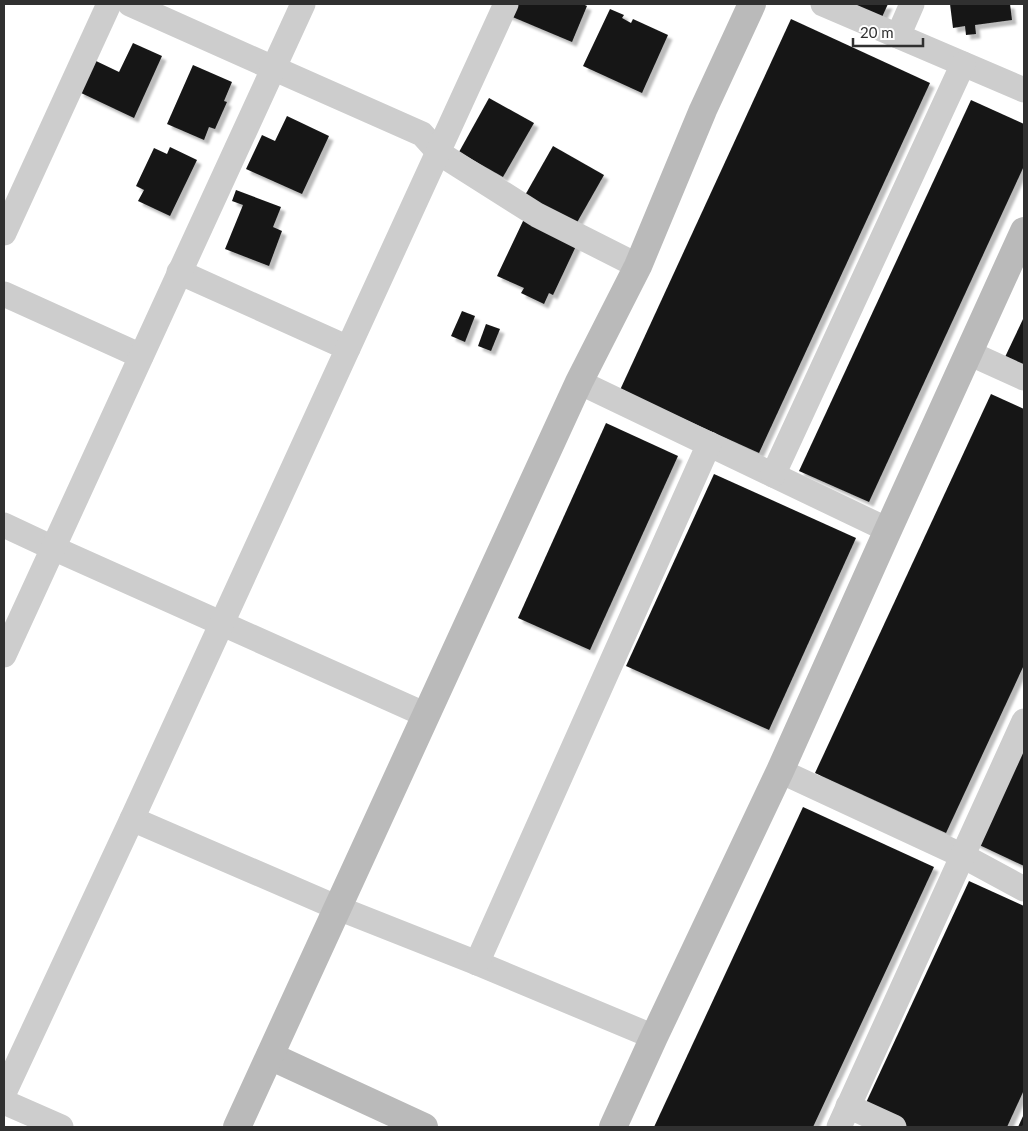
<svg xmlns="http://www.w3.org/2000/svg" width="1028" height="1131" font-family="Lato,sans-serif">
<defs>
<filter id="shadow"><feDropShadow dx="4.5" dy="4.5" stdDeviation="1" flood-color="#0004"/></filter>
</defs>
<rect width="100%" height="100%" fill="#fff"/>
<g fill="#171717" filter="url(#shadow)">
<path d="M507 4H583L587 6 572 42 503 13Z"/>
<path d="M853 4H888L882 17Z"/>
<path d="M950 4H1010L1012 20 975 25 976 34 966 35 965 26 953 28Z"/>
<path d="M610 9 624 15 622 18 631 23 633 19 668 35 642 93 583 66Z"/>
<path d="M791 19 930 83 759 453 620 390Z"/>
<path d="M133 43 162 56 134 118 79 92 94 60 119 72Z"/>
<path d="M193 65 232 82 224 101 227 102 215 129 209 127 204 140 167 124Z"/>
<path d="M489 98 534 123 503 177 459 152Z"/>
<path d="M971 100 1024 124V166L869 502 799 471Z"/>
<path d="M287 116 329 136 302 194 246 169 262 135 275 141Z"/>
<path d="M553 146 604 175 575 226 524 197Z"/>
<path d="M170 147 197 160 170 216 138 201 144 190 136 186 154 148 167 154Z"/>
<path d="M236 190 281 207 273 227 282 231 269 266 225 249 243 205 232 201Z"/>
<path d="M524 219 577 244 553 295 549 293 544 304 521 293 524 288 497 276Z"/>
<path d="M462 311 475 316 465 342 451 336Z"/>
<path d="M1024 317V366L1005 357Z"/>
<path d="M486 324 500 329 491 351 478 346Z"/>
<path d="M991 394 1024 409V665L946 833 815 773Z"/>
<path d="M606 423 678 456 590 650 518 618Z"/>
<path d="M714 474 856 538 769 730 626 666Z"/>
<path d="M1024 732V866L973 842Z"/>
<path d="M803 807 934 867 890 962 813 1127H654Z"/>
<path d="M969 881 1024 906V1090L1007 1127H906L864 1107Z"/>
<path d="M1024 1114V1124L1022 1127H1018Z"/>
</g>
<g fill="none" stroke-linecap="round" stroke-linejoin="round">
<g stroke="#cdcdcd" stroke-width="25">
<path d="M130 4 273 68 422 134 439 153 537 215 638 266"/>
<path d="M823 4 1024 90"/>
<path d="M898 36 912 4"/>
<path d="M4 233 109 4"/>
<path d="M179 272 348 348"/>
<path d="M4 294 141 356"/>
<path d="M969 353 1024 378"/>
<path d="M579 382 888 530"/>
<path d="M773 475 963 64"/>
<path d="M4 525 53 548 426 715"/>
<path d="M4 655 303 4"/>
<path d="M780 771 963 856 1024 889"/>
<path d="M132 819 338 908 477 963 654 1037"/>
<path d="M477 963 709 444"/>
<path d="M4 1093 132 819 506 4"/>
<path d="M4 1102 61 1127"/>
<path d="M848 1106 894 1127"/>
<path d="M839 1127 1024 721"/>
</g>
<g stroke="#bababa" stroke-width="28">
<path d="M270 1056 424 1127"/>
<path d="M237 1127 579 382 638 266 703 110 752 4"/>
<path d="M613 1127 654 1037 780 771 888 530 1024 231"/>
</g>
</g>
<rect width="1028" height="1131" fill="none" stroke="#303030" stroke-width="10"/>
<path d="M853 38v8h70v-8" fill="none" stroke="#303030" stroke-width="2.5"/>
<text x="860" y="38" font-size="15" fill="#303030" stroke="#ffffff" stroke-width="4" paint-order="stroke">20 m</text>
</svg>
